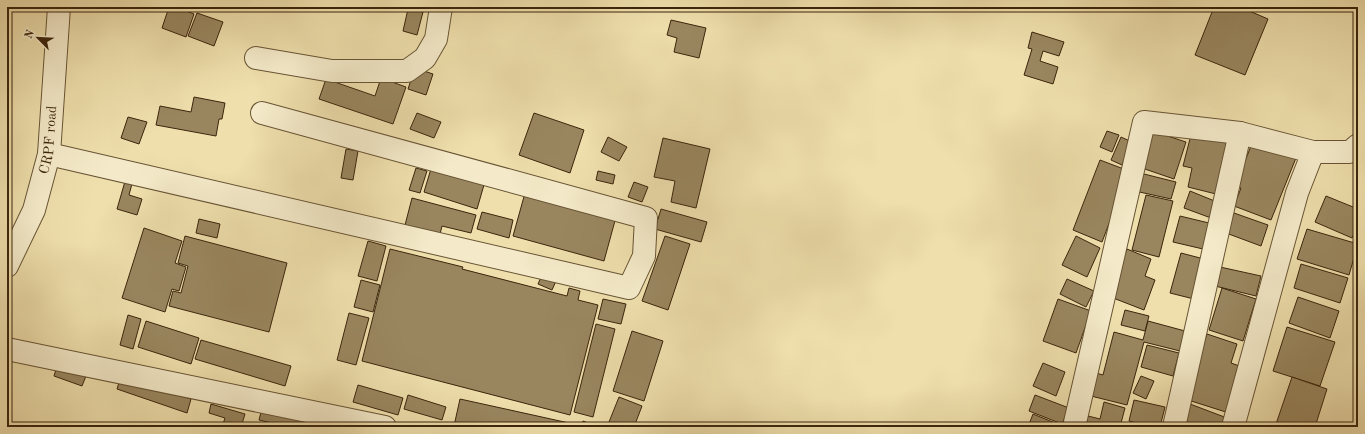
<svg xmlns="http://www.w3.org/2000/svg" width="1365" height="434" font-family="'Old Standard TT',serif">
<rect width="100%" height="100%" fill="#eedfac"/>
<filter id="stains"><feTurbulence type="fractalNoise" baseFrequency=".005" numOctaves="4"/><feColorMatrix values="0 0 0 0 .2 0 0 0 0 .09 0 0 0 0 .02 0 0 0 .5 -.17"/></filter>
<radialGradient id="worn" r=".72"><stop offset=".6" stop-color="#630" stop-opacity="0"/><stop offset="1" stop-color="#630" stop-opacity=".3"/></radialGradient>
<g fill="#99865f" stroke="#3c250c">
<path d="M169 7H176L194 14 186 37 162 28Z"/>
<path d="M1214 7H1240L1268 19 1245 75 1195 55Z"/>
<path d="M408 9 423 12 417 35 403 31Z"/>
<path d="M197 13 223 22 214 46 188 36Z"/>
<path d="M671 20 706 28 699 58 674 52 677 38 667 35Z"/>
<path d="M1032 32 1064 42 1059 56 1043 51 1040 61 1058 67 1053 84 1024 75 1032 49 1028 48Z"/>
<path d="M415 68 433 74 426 95 408 89Z"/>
<path d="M381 78 406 87 393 124 319 99 326 79 375 96Z"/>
<path d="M194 97 225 103 222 119H219L216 136 156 125 160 106 191 112Z"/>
<path d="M417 113 441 122 434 138 410 129Z"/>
<path d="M534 113 584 130 570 173 519 155Z"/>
<path d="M128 117 147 122 139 144 121 138Z"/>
<path d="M1107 131 1119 135 1112 152 1100 147Z"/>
<path d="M1152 131 1186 142 1174 179 1139 167Z"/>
<path d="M1192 131 1230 141 1216 194 1188 187 1192 168 1183 166Z"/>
<path d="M608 137 627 147 619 161 601 152Z"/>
<path d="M1121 137 1132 142 1122 165 1111 160Z"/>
<path d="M663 138 710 149 696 208 671 202 675 181 654 177Z"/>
<path d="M1253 141 1296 158 1271 220 1234 206 1241 188 1235 186Z"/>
<path d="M346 149 358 151 353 180 341 178Z"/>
<path d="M1100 160 1129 171 1102 242 1073 230Z"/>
<path d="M433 162 486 178 477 209 424 192Z"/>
<path d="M416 168 427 171 420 193 409 190Z"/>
<path d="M598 171 615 175 613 184 596 180Z"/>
<path d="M1140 173 1176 182 1171 199 1135 191Z"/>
<path d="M126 178 133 180 129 195 142 199 137 215 117 209Z"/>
<path d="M634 182 648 187 642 202 628 197Z"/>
<path d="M1190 191 1217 202 1211 218 1184 208Z"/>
<path d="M525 193 616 217 604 261 513 236Z"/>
<path d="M1146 195 1173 201 1159 257 1132 250Z"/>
<path d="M1326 196 1358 209V225L1352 238 1315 222Z"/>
<path d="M412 198 476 215 471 233 442 226 439 238 404 229Z"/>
<path d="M661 209 707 222 701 242 655 229Z"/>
<path d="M482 212 513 220 509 238 477 229Z"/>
<path d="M1234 213 1268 225 1261 246 1226 233Z"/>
<path d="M1180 216 1209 223 1203 249 1173 242Z"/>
<path d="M199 219 220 224 217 238 196 233Z"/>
<path d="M144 228 182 241 175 263 186 267 179 291 172 289 165 312 122 298Z"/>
<path d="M1307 229 1358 244 1349 275 1297 259Z"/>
<path d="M185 236 287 263 269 332 169 306 173 291 181 293 188 266 178 263Z"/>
<path d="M665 236 690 244 668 310 642 301Z"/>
<path d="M1076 236 1100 248 1087 277 1062 265Z"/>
<path d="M368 241 386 246 377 281 358 276Z"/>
<path d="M390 249 463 267 462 269 567 296 569 288 580 291 578 300 598 305 570 415 362 361Z"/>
<path d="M1127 249 1151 259 1145 276 1155 280 1144 310 1108 296Z"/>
<path d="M1181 253 1204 259 1194 299 1170 293Z"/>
<path d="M1301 264 1348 278 1340 303 1294 288Z"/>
<path d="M1220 267 1261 276 1256 296 1215 286Z"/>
<path d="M542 275 556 281 552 290 538 284Z"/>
<path d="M1067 279 1094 291 1086 307 1060 294Z"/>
<path d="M361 280 380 285 373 312 354 307Z"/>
<path d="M1222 288 1256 299 1243 341 1209 330Z"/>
<path d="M1298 297 1339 311 1330 338 1289 323Z"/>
<path d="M603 299 626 304 621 324 598 319Z"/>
<path d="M1058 299 1091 311 1076 353 1043 341Z"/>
<path d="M1125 310 1149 316 1145 331 1121 325Z"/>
<path d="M349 313 369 318 356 365 337 360Z"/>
<path d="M128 315 141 319 133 349 120 345Z"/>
<path d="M146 321 199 338 191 364 138 347Z"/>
<path d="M1148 321 1185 331 1180 351 1144 342 1127 405 1083 394 1089 371 1103 375 1114 332 1143 340Z"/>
<path d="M596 324 615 329 593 417 574 412Z"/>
<path d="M1287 327 1335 342 1320 386 1273 371Z"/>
<path d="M632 331 663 341 644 401 613 391Z"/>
<path d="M1207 334 1237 344 1231 363 1248 369 1232 414 1185 399Z"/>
<path d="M201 340 291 366 285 386 195 359Z"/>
<path d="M1147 345 1179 353 1173 376 1141 367Z"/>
<path d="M1043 363 1065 372 1056 396 1033 386Z"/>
<path d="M57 366 86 376 82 386 54 376Z"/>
<path d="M121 376 191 399 187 413 117 389Z"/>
<path d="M1141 376 1154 381 1146 399 1133 393Z"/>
<path d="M1292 377 1327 389 1315 427H1275Z"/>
<path d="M358 385 403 398 398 415 353 402Z"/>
<path d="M408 395 446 407 442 420 404 409Z"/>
<path d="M1035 395 1069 408 1062 424 1029 411Z"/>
<path d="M619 397 642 406 634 427H607Z"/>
<path d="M460 399 569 423 568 427 454 426Z"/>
<path d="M1134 400 1165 407 1160 427H1152L1129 421Z"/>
<path d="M1104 402 1125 408 1120 427H1085L1088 416 1100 419Z"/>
<path d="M211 404 245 414 241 427H222L225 418 209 413Z"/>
<path d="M263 404 310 414 307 427H289L259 420Z"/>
<path d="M1190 404 1227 418 1224 427H1185L1181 425Z"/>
<path d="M1033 414 1065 427H1028Z"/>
<path d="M583 421 598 427H581Z"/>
<path d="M261 423 276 427H260Z"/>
<path d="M1127 423 1143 427H1126Z"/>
</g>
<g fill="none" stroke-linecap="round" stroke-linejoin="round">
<defs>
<g id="minor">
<path d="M256 58 332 71H407L425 58 436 39 441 7"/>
<path d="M49 154 629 288 644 256 646 218 262 113"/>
<path id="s1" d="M7 266 34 210 49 154 59 7"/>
<path d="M7 349 385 427"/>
<path d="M1074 427 1144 122 1240 133 1313 152"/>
<path d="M1174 427 1240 133"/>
<path d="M1233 427 1297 193 1313 152H1350L1358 145"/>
</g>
</defs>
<use href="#minor" stroke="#685434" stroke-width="24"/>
<use href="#minor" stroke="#f4eac9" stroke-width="22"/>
</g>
<g text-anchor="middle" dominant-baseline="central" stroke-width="3" stroke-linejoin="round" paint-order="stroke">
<g font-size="14" fill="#3c250c" stroke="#f4eac9">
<text stroke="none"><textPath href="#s1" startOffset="134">CRPF road</textPath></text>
</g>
</g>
<rect width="1365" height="434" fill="none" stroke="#eedfac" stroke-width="24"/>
<rect x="8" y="8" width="1349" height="418" fill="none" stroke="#3c250c" stroke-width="2"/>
<rect x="12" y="12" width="1341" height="410" fill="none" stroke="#3c250c"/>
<g transform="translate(38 38) rotate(294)" stroke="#f4eac9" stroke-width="3" paint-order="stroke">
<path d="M0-3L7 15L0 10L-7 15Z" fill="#3c250c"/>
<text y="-6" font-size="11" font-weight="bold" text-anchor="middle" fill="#3c250c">N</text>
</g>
<rect width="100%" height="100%" filter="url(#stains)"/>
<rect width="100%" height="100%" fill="url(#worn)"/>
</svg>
